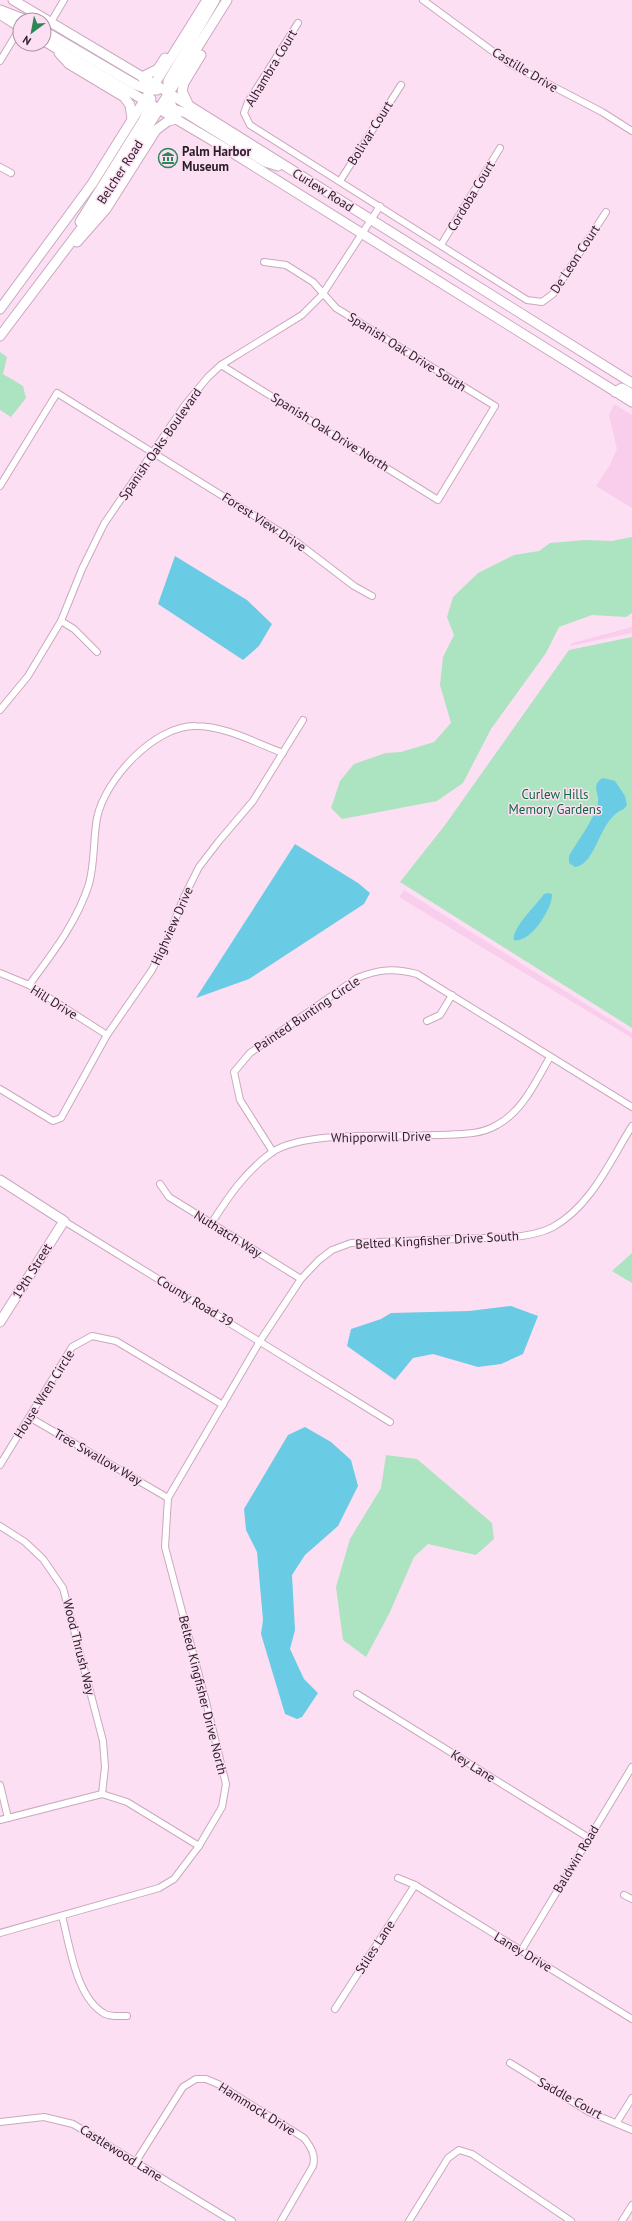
<svg xmlns="http://www.w3.org/2000/svg" width="632" height="2221" font-family="'PT Sans',sans-serif">
<rect width="100%" height="100%" fill="#fddff3"/>
<g fill="#f9ceec">
<path d="M614 404 632 415V508L596 486 610 465 617 449 609 415Z"/>
<path d="M632 627V633L570 646 572 643Z"/>
<path d="M404 890 632 1033V1038L399 897Z"/>
</g>
<g fill="#ace3c1">
<path d="M0 352 7 357 3 374 23 386 26 398 11 417 0 410Z"/>
<path d="M632 537V613L626 617 592 615 559 627 546 653 491 729 463 783 437 801 342 819 331 808 340 781 354 764 386 753 401 752 434 742 451 723 440 685 443 657 454 635 447 617 453 597 478 573 514 555 539 551 550 543 585 540 612 541Z"/>
<path d="M632 637V1028L400 882 445 825 569 650Z"/>
<path d="M632 1253V1283L612 1271Z"/>
<path d="M386 1455 417 1459 492 1523 494 1539 476 1555 428 1544 414 1557 389 1614 366 1657 343 1640 336 1587 350 1539 381 1488Z"/>
</g>
<g fill="#6acbe4">
<path d="M175 556 247 600 272 624 259 646 243 660 158 604Z"/>
<path d="M603 778 615 781 625 796 627 805 624 809C599 817 597 865 575 867L569 863V856C577 842 595 818 598 803 600 793 590 785 603 778Z"/>
<path d="M295 844 358 883 370 893 364 904 249 979 196 998Z"/>
<path d="M548 893 552 894C553 908 530 944 514 940 512 927 536 906 544 894Z"/>
<path d="M511 1306 538 1316 523 1354 501 1364 478 1367 433 1354 413 1358 395 1380 347 1346 351 1329 381 1319 391 1313 469 1311Z"/>
<path d="M305 1427 331 1442 351 1460 358 1486 338 1526 305 1555 292 1575 295 1630 290 1649 304 1679 318 1693 302 1717 297 1719 285 1714 261 1634 263 1620 257 1552 246 1530 244 1509 288 1435Z"/>
</g>
<g fill="none" stroke-linecap="round" stroke-linejoin="round">
<defs>
<g id="street">
<path d="M423 0 510 64 602 112 632 131"/>
<path d="M51 22 64 0"/>
<path d="M298 23 248 102 244 113 250 125 527 300 542 302 553 294 606 212"/>
<path d="M0 61 20 28"/>
<path d="M0 167 11 173"/>
<path d="M340 181 401 85"/>
<path d="M441 245 500 148"/>
<path d="M221 365 438 500 495 406 336 308 313 282 286 265 264 262"/>
<path d="M0 486 57 393 295 541 354 586 372 596"/>
<path d="M61 621 74 629 97 652"/>
<path d="M0 710 28 676 61 621 82 569 104 524 185 405 208 377 221 365 302 315 322 295 380 206"/>
<path d="M0 973 29 985 107 1035"/>
<path d="M29 985C52 954 77 922 89 884 95 862 93 840 97 818 105 779 155 725 196 726 225 726 256 743 283 753"/>
<path d="M427 1021 440 1015 452 995"/>
<path d="M0 1089 53 1121 61 1118 107 1035 152 970 169 936 183 899 199 867 219 841 253 801 303 720"/>
<path d="M273 1152 240 1100 234 1072 250 1053 357 978C379 969 395 968 417 974L632 1107"/>
<path d="M160 1184 169 1197 301 1279"/>
<path d="M64 1221 390 1422"/>
<path d="M211 1224C228 1197 245 1172 271 1153 303 1130 395 1137 435 1135 455 1134 479 1136 497 1125 523 1111 536 1081 550 1057"/>
<path d="M29 1417 168 1498"/>
<path d="M0 1465 72 1347 92 1336 116 1341 223 1405"/>
<path d="M0 1526 25 1542 43 1559 63 1588 103 1741 105 1767 102 1794"/>
<path d="M357 1694 589 1838"/>
<path d="M0 1785 8 1818"/>
<path d="M102 1794 127 1802 199 1846"/>
<path d="M0 1820 102 1794"/>
<path d="M398 1878 415 1885 632 2019"/>
<path d="M624 1895 632 1899"/>
<path d="M62 1916C70 1946 76 1998 105 2014 111 2017 121 2016 127 2016"/>
<path d="M0 1933 159 1888 174 1879 199 1846 222 1807 226 1784 206 1702 165 1547 168 1498 260 1341 301 1279 319 1260 332 1250 351 1243 511 1237C525 1236 540 1234 553 1227 591 1206 610 1161 632 1126"/>
<path d="M521 1951 632 1767"/>
<path d="M335 2009 415 1885"/>
<path d="M510 2063 589 2112 632 2130"/>
<path d="M0 2122 44 2117 73 2124 232 2221"/>
<path d="M617 2122 632 2098"/>
<path d="M135 2163 183 2087 196 2079H206L218 2084 304 2138C311 2147 316 2155 313 2166L281 2221"/>
<path d="M409 2221 448 2158 459 2150 472 2154 571 2221"/>
<path d="M622 2221 632 2205"/>
</g>
<g id="secondary">
<path d="M13 0 156 85 632 383"/>
<path d="M0 10 26 20"/>
<path d="M1 15 20 27"/>
<path d="M44 31 136 85 150 90H157"/>
<path d="M44 41 225 148 632 402"/>
<path d="M59 53 69 64 124 97 130 105 132 119 133 118"/>
<path d="M144 80 142 77 158 69 165 58"/>
<path d="M189 106 182 91 184 83 201 55"/>
<path d="M167 107 186 113 265 162 278 166"/>
<path d="M80 222 143 121 149 108 151 99"/>
<path d="M77 242 106 209 156 130 168 121 177 119 168 97V81L215 0"/>
<path d="M0 309 92 184 207 0"/>
<path d="M0 336 99 205 227 0"/>
<path d="M615 392 622 388 632 394"/>
<path d="M0 1180 64 1221 0 1322"/>
</g>
</defs>
<use href="#street" stroke="#cba8c0" stroke-width="8"/>
<use href="#secondary" stroke="#cba8c0" stroke-width="11"/>
<use href="#street" stroke="#fff" stroke-width="6"/>
<use href="#secondary" stroke="#fff" stroke-width="9"/>
</g>
<defs>
<symbol id="museum-ring" viewBox="-11 -11 22 22"><circle r="9.5" fill="#fddff3" stroke="#2e8558" stroke-width="1.5"/><path d="M0-6L6-3V-2H-6V-3ZM-5-1h2V3h-2ZM-1-1h2V3h-2ZM3-1h2V3H3ZM-6 4H6V6H-6Z" fill="#2e8558"/></symbol>
</defs>
<g fill-rule="evenodd">
<use href="#museum-ring" x="157" y="147" width="22" height="22"/>
</g>
<g text-anchor="middle" dominant-baseline="central" stroke-width="3" stroke-linejoin="round" paint-order="stroke">
<g font-size="13" fill="#2a1d27" stroke="#fddff3">
<text transform="translate(271 68) rotate(-59)">Alhambra Court</text>
<text transform="translate(525 70) rotate(31)">Castille Drive</text>
<text transform="translate(370 133) rotate(-58)">Bolivar Court</text>
<text transform="translate(120 172) rotate(-57)">Belcher Road</text>
<text transform="translate(323 190) rotate(32)">Curlew Road</text>
<text transform="translate(471 196) rotate(-59)">Cordoba Court</text>
<text transform="translate(575 259) rotate(-57)">De Leon Court</text>
<text transform="translate(407 352) rotate(32)">Spanish Oak Drive South</text>
<text transform="translate(330 432) rotate(32)">Spanish Oak Drive North</text>
<text transform="translate(160 444) rotate(-55)">Spanish Oaks Boulevard</text>
<text transform="translate(264 522) rotate(33)">Forest View Drive</text>
<text transform="translate(172 926) rotate(-66)">Highview Drive</text>
<text transform="translate(54 1002) rotate(32)">Hill Drive</text>
<text transform="translate(307 1014) rotate(-34)">Painted Bunting Circle</text>
<text transform="translate(381 1137) rotate(-1)">Whipporwill Drive</text>
<text transform="translate(228 1234) rotate(32)">Nuthatch Way</text>
<text transform="translate(437 1240) rotate(-3)">Belted Kingfisher Drive South</text>
<text transform="translate(32 1271) rotate(-58)">19th Street</text>
<text transform="translate(195 1301) rotate(31)">County Road 39</text>
<text transform="translate(44 1394) rotate(-58)">House Wren Circle</text>
<text transform="translate(98 1457) rotate(30)">Tree Swallow Way</text>
<text transform="translate(79 1647) rotate(76)">Wood Thrush Way</text>
<text transform="translate(203 1695) rotate(76)">Belted Kingfisher Drive North</text>
<text transform="translate(473 1766) rotate(32)">Key Lane</text>
<text transform="translate(576 1859) rotate(-59)">Baldwin Road</text>
<text transform="translate(375 1947) rotate(-57)">Stiles Lane</text>
<text transform="translate(523 1952) rotate(31)">Laney Drive</text>
<text transform="translate(570 2098) rotate(29)">Saddle Court</text>
<text transform="translate(257 2109) rotate(32)">Hammock Drive</text>
<text transform="translate(121 2153) rotate(32)">Castlewood Lane</text>
</g>
<g font-size="13" font-weight="bold" fill="#2a1d27" stroke="#fddff3" text-anchor="start">
<text x="182" y="151">Palm Harbor<tspan x="182" dy="15">Museum</tspan></text>
</g>
<g font-size="13" fill="#0e673f" stroke="#fddff3">
<text x="555" y="794">Curlew Hills<tspan x="555" dy="15">Memory Gardens</tspan></text>
</g>
</g>
<g transform="translate(32 32) rotate(212)"><circle r="19" fill="#fddff3" stroke="#a991a1"/>
<path d="M0-3L7 15L0 10L-7 15Z" fill="#2e8558"/>
<text y="-6" font-size="11" font-weight="bold" text-anchor="middle" fill="#2a1d27">N</text>
</g>
</svg>
